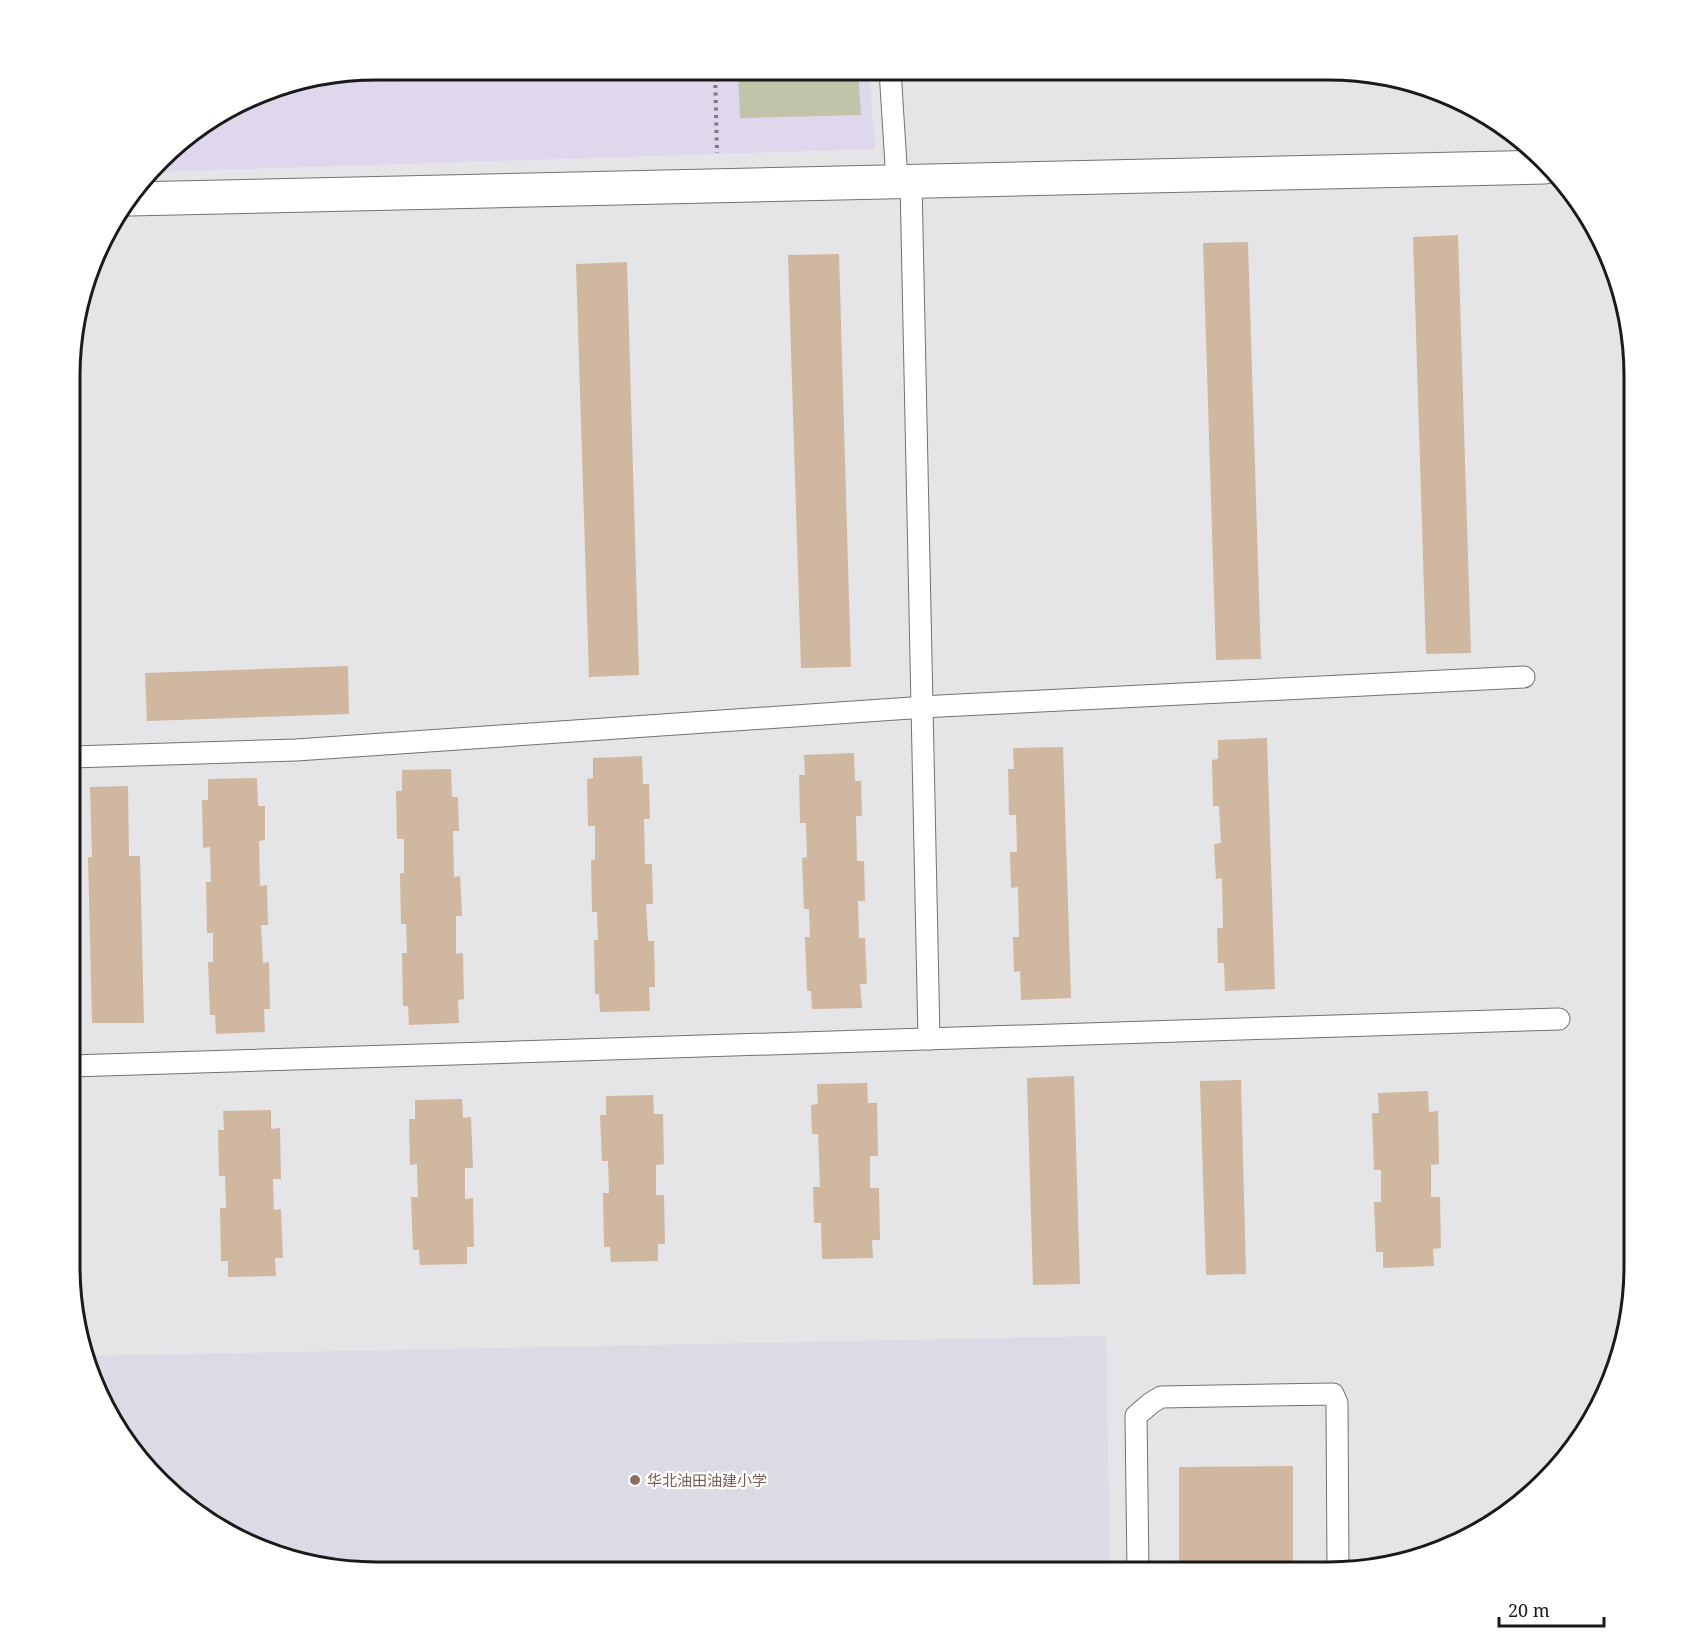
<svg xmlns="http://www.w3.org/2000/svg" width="1703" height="1641" font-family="'Noto Serif','Noto Sans SC',serif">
<rect width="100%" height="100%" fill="#e5e5e7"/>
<path fill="#dfd8ed" d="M376 69 869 70 875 149 151 172 174 145 277 85Z"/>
<path fill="#dadbe4" d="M1106 1336 1110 1571H356L240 1540 189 1508 133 1452 92 1382 86 1356Z"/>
<path fill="#c1c4a9" d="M738 70H858L861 115 740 118Z"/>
<g fill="#d0b7a0">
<path d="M376 69 664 70 665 74 324 83 323 78Z"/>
<path d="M1458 235 1471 653 1426 654 1413 237Z"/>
<path d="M1248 242 1261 659 1216 660 1203 243Z"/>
<path d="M839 254 851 667 801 668 788 255Z"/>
<path d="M627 262 639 675 589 677 576 264Z"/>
<path d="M1624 317 1633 356V556H1631Z"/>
<path d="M348 666 349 714 147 721 145 673Z"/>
<path d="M1267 738 1275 989 1225 991 1224 963H1218L1217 928H1223L1222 878 1216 879 1214 844 1221 843 1219 806H1213L1212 760 1218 759V740Z"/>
<path d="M1063 747 1071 998 1021 1000 1020 971 1014 972 1013 937H1019L1018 887 1011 888 1010 852H1017L1016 815H1009L1008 769H1014L1013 748Z"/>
<path d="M854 753 855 781H861L862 816H856L857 861H864L865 901H858L859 938H865L867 984H860L862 1008 812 1009 811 991H807L805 937H810L809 909H804L802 858 807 857 806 823H800L799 775H805L804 755Z"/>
<path d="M642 756 643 784H649L650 819H644L645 864H652L653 904H646L648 941H654L655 987H649L650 1011 600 1012 599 994H595L594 940H598L597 912H592L591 860H595V826H588L587 779 593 778V758Z"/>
<path d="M451 769 452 797H458L459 831H453L454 877 460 876 462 916H456V954L463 953 464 999 458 1000 459 1023 409 1025 408 1006H403L402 953H407L406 924H401L400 873H404V839H397L396 791H402V770Z"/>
<path d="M257 778 258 806H265V840L259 841 260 886 267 885 268 925H261L263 963 269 962 270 1009H264L265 1032 216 1034 215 1015H210L208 962H213V933H207L206 882H211L210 847 203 848 202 800H208V779Z"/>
<path d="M128 786 129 856H140L144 1023H92L88 857H92L90 787Z"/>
<path d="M1074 1076 1080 1284 1033 1285 1027 1078Z"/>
<path d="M1241 1080 1246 1274 1206 1275 1200 1081Z"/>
<path d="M867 1083 868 1103H877L878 1156H870V1188H879L880 1240H872L873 1258 822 1259 821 1223H814L813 1187H820L818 1134H812L811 1105 818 1104 817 1084Z"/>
<path d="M1428 1091 1429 1112 1438 1111 1439 1164 1431 1165V1197H1440L1441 1248 1433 1249 1434 1266 1383 1268V1252H1376L1374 1202H1381V1170H1374L1372 1113H1379L1378 1093Z"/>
<path d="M653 1095 654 1114H663L664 1164 656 1165V1195H664L665 1244H658V1261L611 1262 610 1247H604L603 1193H609L608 1161H602L600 1115H606V1096Z"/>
<path d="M462 1099 463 1118 471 1117 473 1168H465V1199L473 1198 474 1247H467V1264L420 1265 419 1250H413L411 1197H418L417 1164 410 1165 409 1119H415V1100Z"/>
<path d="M271 1110V1129L280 1128 281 1179H273L274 1210 281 1209 283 1258H275L276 1276 228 1277V1261H221L220 1208H226L225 1176H219L218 1130H224L223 1111Z"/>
<path d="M1293 1466V1571H1179V1467Z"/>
</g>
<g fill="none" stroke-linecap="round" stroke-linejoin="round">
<defs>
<g id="service">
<path d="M890 70 897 181"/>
<path d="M911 182 929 1039"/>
<path d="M72 757 296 750 940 706 1524 677"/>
<path d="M71 1066 1559 1019"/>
<path d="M1138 1571 1136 1416 1151 1403 1161 1397 1333 1394 1337 1403 1338 1571"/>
</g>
<path id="minor" d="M129 199 1545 167"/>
</defs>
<use href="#service" stroke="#727274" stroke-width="23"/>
<use href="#minor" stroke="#727274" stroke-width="35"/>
<path stroke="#7b7b7c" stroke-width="4" stroke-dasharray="3 4.5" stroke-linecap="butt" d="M715 70 717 153"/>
<use href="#service" stroke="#fff" stroke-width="21"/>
<use href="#minor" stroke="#fff" stroke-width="33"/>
</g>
<circle fill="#8d6e63" stroke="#fff" stroke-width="2" cx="635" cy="1480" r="6"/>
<g text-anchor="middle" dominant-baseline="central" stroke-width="4.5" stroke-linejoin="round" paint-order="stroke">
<g font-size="15" fill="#785e54" stroke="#fff" text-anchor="start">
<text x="647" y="1480">华北油田油建小学</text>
</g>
</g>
<path d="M0 0H1703V1641H0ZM376 80H1328A296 296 0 0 1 1624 376V1266A296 296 0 0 1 1328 1562H376A296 296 0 0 1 80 1266V376A296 296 0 0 1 376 80Z" fill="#fff" fill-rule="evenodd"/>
<path fill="none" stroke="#1a1a1a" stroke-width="3" d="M376 80H1328A296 296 0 0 1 1624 376V1266A296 296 0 0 1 1328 1562H376A296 296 0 0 1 80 1266V376A296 296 0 0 1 376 80Z"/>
<path d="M1499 1617v9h105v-9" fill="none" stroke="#1a1a1a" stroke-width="3"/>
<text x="1508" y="1617" font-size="18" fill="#1a1a1a" stroke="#ffffff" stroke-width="4.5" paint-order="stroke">20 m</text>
</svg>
